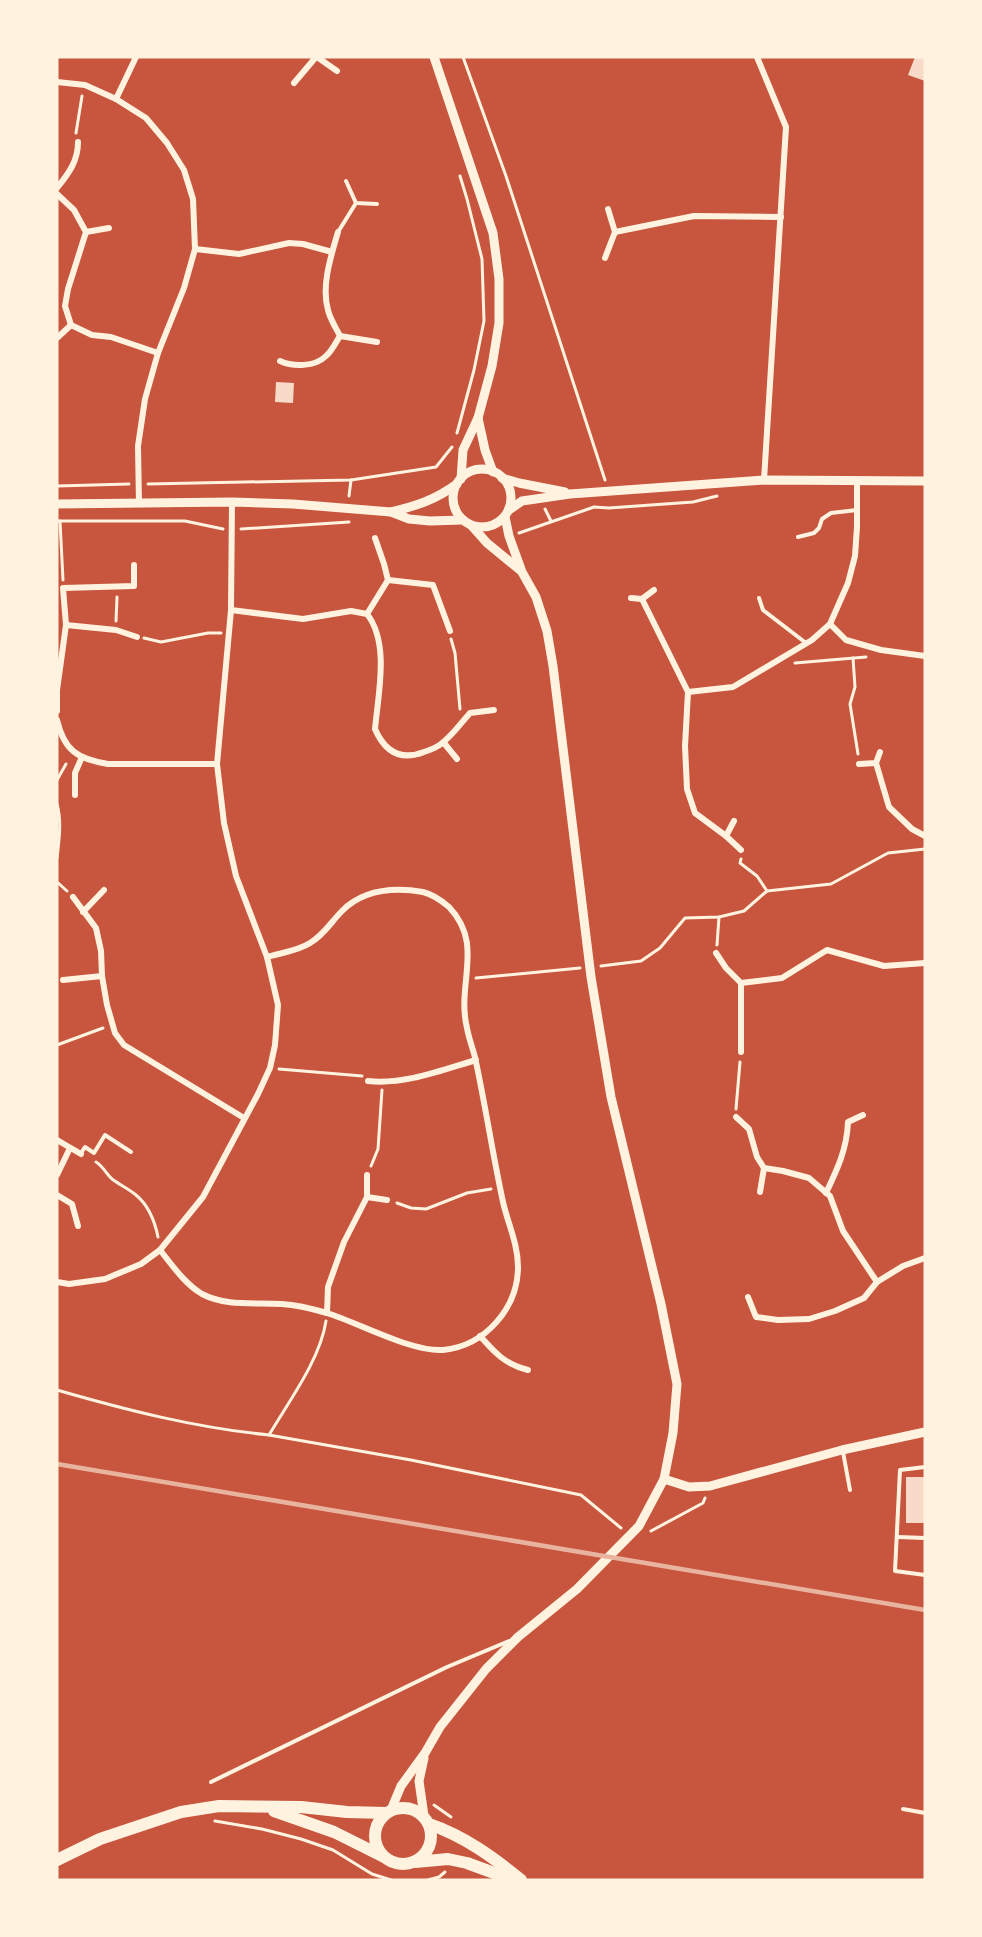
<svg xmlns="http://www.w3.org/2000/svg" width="982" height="1937" font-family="'PT Sans',sans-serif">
<rect width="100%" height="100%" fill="#c8553d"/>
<g fill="#f7dbc8">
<path d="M915 57H925V81L908 75Z"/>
<path d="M276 382 294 383 293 403 275 402Z"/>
<rect x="906" y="1477" width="19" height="46"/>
</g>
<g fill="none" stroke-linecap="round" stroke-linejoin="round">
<g stroke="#fff3e0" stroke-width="3">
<path d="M463 57 506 176 605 480"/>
<path d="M76 133 82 96"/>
<path d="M457 433 474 370 484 321 482 259 467 199 460 176"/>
<path d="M148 484 351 480 436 467 452 447"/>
<path d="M57 486 129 484"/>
<path d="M349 496 351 480"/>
<path d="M545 509 551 521"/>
<path d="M57 521H185L223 529"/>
<path d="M60 521 63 580"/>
<path d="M241 529 349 522"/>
<path d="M519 533 594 507 609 508 693 502 717 496"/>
<path d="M116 621 117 597"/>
<path d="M144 638 161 642 208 633H221"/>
<path d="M451 639 455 653 460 709"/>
<path d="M853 658 855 687 850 704 858 754"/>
<path d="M795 663 866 657"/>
<path d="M57 780 66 764"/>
<path d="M57 804C62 822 59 840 57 858"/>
<path d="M741 859 740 863 757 876 767 891"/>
<path d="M57 882 67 891"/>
<path d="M717 945 719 917"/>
<path d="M601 966 641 961 660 948 685 918 719 917 744 911 767 891 831 884 888 853 925 849"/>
<path d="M476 978 580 968"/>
<path d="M57 1045 103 1028"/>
<path d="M279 1069 362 1076"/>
<path d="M736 1109 740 1062"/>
<path d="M96 1162C104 1167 106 1174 112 1179 120 1185 129 1189 136 1195 148 1205 155 1222 158 1237"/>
<path d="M371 1166 378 1149 382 1090"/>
<path d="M397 1203 411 1208 426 1209 467 1193 491 1189"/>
<path d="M326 1321C320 1360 289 1401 269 1435L411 1460 581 1495 621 1528"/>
<path d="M57 1390C126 1410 197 1428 269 1435"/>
<path d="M651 1531 703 1503 705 1498"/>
<path d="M434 1805 451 1817"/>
<path d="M215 1821 262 1829 301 1839 333 1850 372 1874 391 1880"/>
<path d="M428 1880 439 1877 445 1872"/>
</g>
<g stroke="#fff3e0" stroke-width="4">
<path d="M346 181 356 203 377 204"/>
<path d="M338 232 356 203"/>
<path d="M798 537 814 533 819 528 822 519 831 513 857 510"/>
<path d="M759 598 763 610 806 643"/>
<path d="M81 1153 85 1147 94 1153 105 1135 131 1152"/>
<path d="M843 1452 850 1490"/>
<path d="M925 1467 900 1470 895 1571 925 1575"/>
<path d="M898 1537 925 1538"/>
<path d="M211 1782 447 1667 509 1641"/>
<path d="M903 1809 925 1813"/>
</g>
<g stroke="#fff3e0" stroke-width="6">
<path d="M317 57 337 71"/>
<path d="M757 57 786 127 764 480"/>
<path d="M57 82 85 85 116 99 146 118 167 143 184 170 193 199 195 249 184 288 158 353 145 399 138 446 139 504"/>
<path d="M294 83 316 57"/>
<path d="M116 99 136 57"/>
<path d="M57 188C69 173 78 161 78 142"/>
<path d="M57 194 74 210 86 232 68 289 65 306 71 325 92 335 111 337 158 353"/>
<path d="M86 232 109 228"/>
<path d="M338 232C331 256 321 286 328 310 330 319 336 328 340 336"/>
<path d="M615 232 694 216 781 217"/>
<path d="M195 249 239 254 289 243 303 244 332 252"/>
<path d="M605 258 615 232 608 209"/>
<path d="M57 338 71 325"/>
<path d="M280 361C293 367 315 367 326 356 332 351 336 342 340 336L377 342"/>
<path d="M375 538 384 564 388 580 433 585 450 631"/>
<path d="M631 598 642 599 654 590"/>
<path d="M642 599 688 692 685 746 687 789 695 813 726 836 741 850"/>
<path d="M231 610 303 619 351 611 367 614 388 580"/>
<path d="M367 614C390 643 378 695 375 729 385 752 401 761 424 752 430 750 436 748 441 744 452 736 461 723 470 713L494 710"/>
<path d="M830 624 846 640 881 650 925 656"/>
<path d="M66 625 116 630 137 637"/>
<path d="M688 692 733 687 812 640 830 624 848 583 855 556 857 527V481"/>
<path d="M57 711V690L66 625 63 588 134 586V565"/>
<path d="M57 720C64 750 77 759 108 764H217"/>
<path d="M444 743 457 759"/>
<path d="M876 763 889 807 912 829 925 836"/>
<path d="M859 764 876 763 880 752"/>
<path d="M75 795V773L82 757"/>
<path d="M726 836 734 821"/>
<path d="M73 897 96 928 101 951 102 976 107 1005 115 1033 124 1045 244 1118"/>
<path d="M83 912 104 890"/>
<path d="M716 953 726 968 741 983V1052"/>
<path d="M63 980 102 976"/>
<path d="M741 983 782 978 827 950 884 966 925 963"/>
<path d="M368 1081C404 1085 442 1070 476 1060"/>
<path d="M736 1117 749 1129 757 1157 764 1168 783 1171 809 1178 830 1196 843 1231 877 1282"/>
<path d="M57 1140 81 1154"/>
<path d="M57 1175 70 1148"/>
<path d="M367 1175V1197L387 1200"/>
<path d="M760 1192 764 1168"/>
<path d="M826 1193C837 1170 847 1149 848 1122L863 1115"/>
<path d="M57 1195 72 1204 78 1226"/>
<path d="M160 1250C172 1265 185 1284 202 1294 227 1307 256 1302 282 1304 297 1305 313 1309 327 1313 359 1323 411 1352 443 1350 485 1346 518 1308 518 1267 518 1244 508 1224 503 1202 493 1156 486 1109 476 1062 474 1051 469 1040 467 1028 456 983 485 945 449 907 442 901 431 894 423 892 393 887 363 890 342 911 331 922 324 935 310 943 298 951 280 953 267 957"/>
<path d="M57 1282 69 1284 105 1279 141 1264 160 1250 203 1197 258 1094 270 1068 275 1045 278 1005 267 957 236 876 224 823 217 764 231 610 232 502"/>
<path d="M748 1297 756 1317 778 1320 809 1319 835 1311 864 1298 877 1282 903 1266 925 1258"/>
<path d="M327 1313 328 1287 344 1242 367 1197"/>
<path d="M480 1336C496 1354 505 1364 528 1370"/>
</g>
<g stroke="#fff3e0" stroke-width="9">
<path d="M434 57 493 233 499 279V323L492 366 478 418 463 450 461 479"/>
<path d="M478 418 485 450 493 472"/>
<circle cx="482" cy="498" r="29"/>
<path d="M502 478 519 483 565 492"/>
<path d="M57 504 232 502 293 504 391 512 409 519 430 521 463 520"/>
<path d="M509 510 522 501 570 494 764 480 925 481"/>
<path d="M391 512C416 506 435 500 457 484"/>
<path d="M471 525 487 543 520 570"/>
<path d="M664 1479 689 1487 710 1486 842 1450 925 1432"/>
<path d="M391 1810 401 1786 425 1753 440 1727 486 1669 518 1637 577 1589 639 1526 664 1479 673 1433 677 1384 661 1304 611 1097 591 977 553 666 547 631 536 597 522 572 509 536 505 517"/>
<path d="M424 1816 419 1781 424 1758"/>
</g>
<g stroke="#fff3e0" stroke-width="12">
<circle cx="403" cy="1836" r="28"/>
<path d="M274 1811 334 1832 384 1857"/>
<path d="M429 1824C464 1836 493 1857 521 1880"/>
<path d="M57 1860 100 1839 181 1812 219 1806 301 1807 347 1812 385 1813"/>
<path d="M415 1862 448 1859 467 1863 513 1880"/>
</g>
<path stroke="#e9b49f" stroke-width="4.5" d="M57 1464 925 1610"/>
</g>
<rect width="982" height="1937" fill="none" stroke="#fff3e0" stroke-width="117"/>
</svg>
